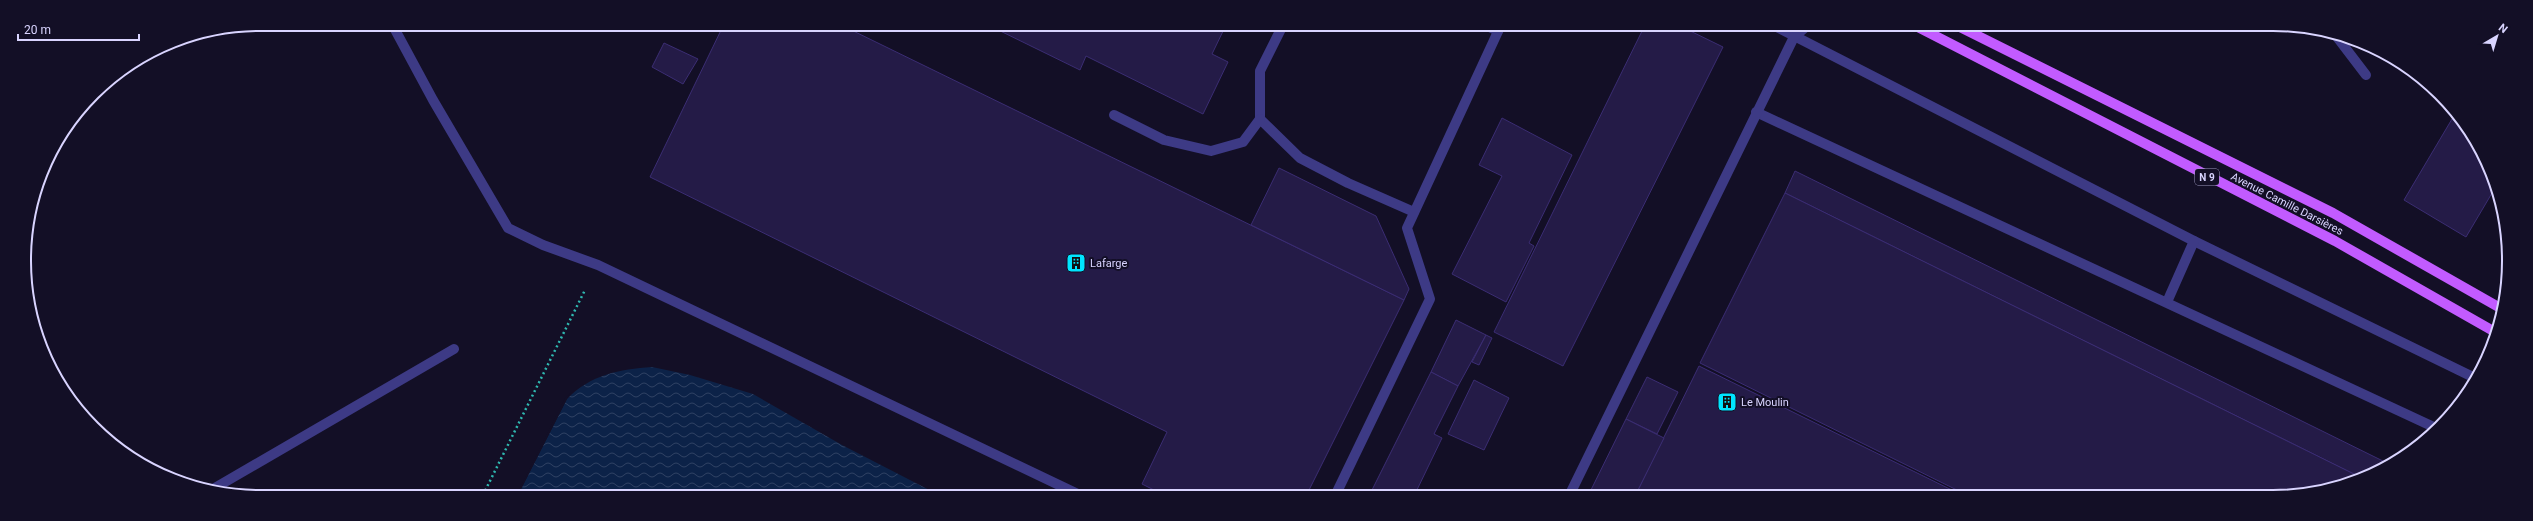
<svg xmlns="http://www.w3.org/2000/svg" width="2533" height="521" font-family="Roboto,sans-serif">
<defs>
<pattern id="water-waves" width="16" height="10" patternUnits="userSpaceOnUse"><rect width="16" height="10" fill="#0c2248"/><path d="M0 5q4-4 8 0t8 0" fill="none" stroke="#2f4163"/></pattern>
</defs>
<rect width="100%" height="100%" fill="#130f26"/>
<path fill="url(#water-waves)" d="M652 367 690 375 753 394 842 445 941 496 518 495 567 399C590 375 620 369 652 367Z"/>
<path fill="#130f26" d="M570 393 518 495H516L565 398Z"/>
<g fill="#241b47" stroke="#3b2d73">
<path d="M724 24 841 25 1404 300 1306 496H1166L1142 484 1167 432 650 177Z"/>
<path d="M988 25H1226L1212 54 1228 62 1203 114 1086 56 1080 70Z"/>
<path d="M1645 25H1678L1723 47 1563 366 1494 332Z"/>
<path d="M664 43 698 59 683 84 652 67Z"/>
<path d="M1502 118 1572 155 1529 243 1534 246 1506 302 1452 274 1502 176 1479 165Z"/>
<path d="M2452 119 2465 127 2495 188 2466 237 2404 200Z"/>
<path d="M1279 168 1376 216 1409 289 1404 300 1251 225Z"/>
<path d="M1795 171 2389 464 2377 473 2360 477 1785 193Z"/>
<path d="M1785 193 2360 477 2288 496H1969L1700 363Z"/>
<path d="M1456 320 1486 335 1458 386 1431 372Z"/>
<path d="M1486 335 1492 338 1479 365 1472 362Z"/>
<path d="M1699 366 1964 496H1635Z"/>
<path d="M1431 372 1458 386 1434 434 1442 438 1414 496H1369Z"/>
<path d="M1647 377 1678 392 1657 434 1626 419Z"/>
<path d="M1474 380 1509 398 1484 450 1448 434Z"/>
<path d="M1626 419 1664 438 1635 496H1588Z"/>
</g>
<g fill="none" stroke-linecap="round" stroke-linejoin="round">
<g stroke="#2fb8b0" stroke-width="2.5" stroke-dasharray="2 3" stroke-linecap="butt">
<path d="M1885 26 1891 29"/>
<path d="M483 495 585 290"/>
</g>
<g stroke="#3d3a85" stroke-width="10">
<path d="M392 24 433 100 508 228 543 245 598 265 1082 496"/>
<path d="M1283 25 1260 71V119L1300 158 1348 183 1414 212"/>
<path d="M1485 25 1498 31"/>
<path d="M1773 25 2194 241 2475 378"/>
<path d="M2337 37 2366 75"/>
<path d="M1756 112 2438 429"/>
<path d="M1114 115 1164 140 1211 151 1243 142 1260 119"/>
<path d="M2167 302 2194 241"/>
<path d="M213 489 454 349"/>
<path d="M1335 496 1430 299 1407 228 1501 25"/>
<path d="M1569 496 1794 37 1807 26"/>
</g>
<g stroke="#c25bff" stroke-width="10">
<path d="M1916 26 2335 241 2495 332"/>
<path d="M1958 26 2333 213 2502 309"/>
</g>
</g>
<defs>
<symbol id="building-square" viewBox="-11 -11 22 22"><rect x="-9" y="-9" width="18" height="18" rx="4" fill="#00e5ff" stroke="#130f26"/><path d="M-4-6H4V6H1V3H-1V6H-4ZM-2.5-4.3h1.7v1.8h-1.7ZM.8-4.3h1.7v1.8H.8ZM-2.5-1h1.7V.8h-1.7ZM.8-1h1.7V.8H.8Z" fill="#111"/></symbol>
</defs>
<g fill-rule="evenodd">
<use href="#building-square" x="1065" y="252" width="22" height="22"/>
<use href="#building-square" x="1716" y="391" width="22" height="22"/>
</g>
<g text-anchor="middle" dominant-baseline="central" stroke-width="4" stroke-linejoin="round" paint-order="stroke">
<rect fill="#130f26" stroke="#9e99be" stroke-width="1" x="2195" y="169" width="24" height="16" rx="3"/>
<g font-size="10" font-weight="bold" fill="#d9d4ff">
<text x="2207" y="177">N 9</text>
</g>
<g font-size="11" fill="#d9d4ff" stroke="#130f26">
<text transform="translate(2287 204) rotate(27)">Avenue Camille Darsières</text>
</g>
<g font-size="11" fill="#d9d4ff" stroke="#130f26" text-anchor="start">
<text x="1090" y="263">Lafarge</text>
<text x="1741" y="402">Le Moulin</text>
</g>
</g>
<path d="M0 0H2533V521H0ZM260 31H2273A229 229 0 0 1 2502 260V261A229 229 0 0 1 2273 490H260A229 229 0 0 1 31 261V260A229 229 0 0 1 260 31Z" fill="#130f26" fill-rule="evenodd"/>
<path fill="none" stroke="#d9d4ff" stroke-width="2" d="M260 31H2273A229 229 0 0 1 2502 260V261A229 229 0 0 1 2273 490H260A229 229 0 0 1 31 261V260A229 229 0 0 1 260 31Z"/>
<g transform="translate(2497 36) rotate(38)" stroke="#130f26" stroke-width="3" paint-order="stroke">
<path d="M0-3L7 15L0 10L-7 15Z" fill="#d9d4ff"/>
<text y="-6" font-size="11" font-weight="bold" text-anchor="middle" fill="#d9d4ff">N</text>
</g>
<path d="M18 34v6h121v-6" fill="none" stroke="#d9d4ff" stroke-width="2"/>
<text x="24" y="34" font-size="12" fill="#d9d4ff" stroke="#130f26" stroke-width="3" paint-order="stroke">20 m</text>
</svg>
